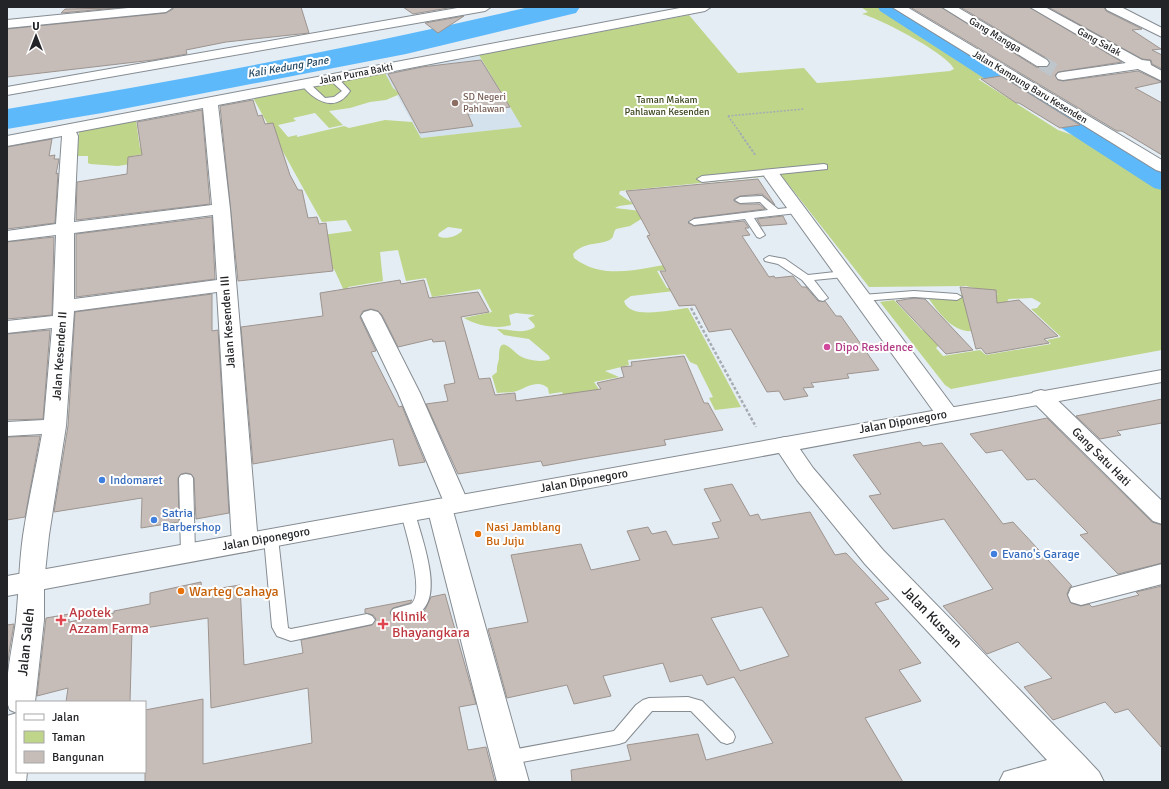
<svg xmlns="http://www.w3.org/2000/svg" width="1169" height="789" font-family="Signika,sans-serif">
<rect width="100%" height="100%" fill="#e5edf4"/>
<path fill="#d4e2ee" d="M479 55 523 127 421 138 384 72Z"/>
<g fill="#bfd589" fill-rule="evenodd">
<path d="M861 7H880L990 77 978 79 1058 130 1087 140 1162 188V350L951 389 945 385 880 302 894 300 922 330 931 332 942 342 936 348 943 356 980 350 986 355 1051 344 1047 340 1061 337 1031 309 1037 308 1041 303 1032 298 1009 299 1006 302 1014 310 973 331C953 333 939 313 929 299L930 296 939 293H950L968 296H995L998 294 966 286 869 287 781 175 620 191 619 194 634 204 619 206 615 208 641 211 646 216 630 226 616 229C613 232 614 237 611 239 601 246 586 240 573 254L574 258C606 283 647 266 683 262L686 267 657 271 667 288 731 280 735 284 631 296 624 301C629 321 673 309 688 308L741 407 715 410 709 398 713 397 697 365 690 362 685 354 628 360 629 365 605 371 619 377 594 382 603 395 577 435 562 392 549 394 548 388C539 379 526 387 517 391 511 393 503 392 497 393L492 376 497 372C496 366 499 362 499 357 499 332 512 351 520 356 527 360 542 363 550 359L549 356 529 339 504 335 497 329C509 329 523 335 535 327L534 324 528 318 535 315 516 313 509 315 511 325C498 330 475 325 464 318L492 312 480 289 432 297 426 278 406 281 398 250 380 252 383 281 348 287 350 294 346 295 334 269 315 271 293 239 352 231 346 220 322 222 252 96 384 71 393 88 400 94 386 100 370 102 350 108 329 111 343 125 329 128 315 113 293 118 296 121 278 125 288 137 297 135V137L344 126 349 128 385 120 412 122 421 138 522 127 479 55 689 15 738 73 804 68 817 83C861 80 906 75 950 71L954 69C948 54 879 18 862 14L868 12ZM448 227 462 229V231C456 237 445 240 438 236L439 233Z"/>
<path d="M134 121H136L140 148 152 147 149 153 133 156 130 164 118 166 90 164 88 163V156H77L79 131Z"/>
</g>
<g fill="none" stroke-linecap="round" stroke-linejoin="round">
<path fill="#5eb9fb" fill-rule="evenodd" d="M878 7H897L1162 173V190L1154 188 880 11Z"/>
<path fill="#5eb9fb" fill-rule="evenodd" d="M529 7H580L576 13 406 54 102 113 7 129V109C182 80 357 47 529 7Z"/>
</g>
<g fill="#c6bdb8" stroke="#9d948f" fill-rule="evenodd">
<path d="M173 7H301L309 33 226 42 186 50 187 54 153 60 7 77V29L166 13 173 9Z"/>
<path d="M403 7H454L413 14Z"/>
<path d="M910 7H941L1036 67 1047 68 1050 64 1048 59 960 7H1029L1122 62 1058 72 1055 75 1058 80 1063 81 1138 71 1162 82 1135 88 1162 103V155L1122 131H1117Z"/>
<path d="M1048 7H1104L1106 11 1142 29 1132 30 1161 49 1152 50 1162 55V69L1152 64 1151 60 1142 59Z"/>
<path d="M116 8 61 13 65 9Z"/>
<path d="M464 16 438 33 425 23Z"/>
<path d="M481 60 510 107 498 109 499 111 468 114 473 126 420 133 388 74 422 67Z"/>
<path d="M1001 76 1080 125 1060 128 1019 103H1016L981 79Z"/>
<path d="M253 100 258 116 262 115 265 124 273 123 290 175 298 190H302L308 218 317 217 319 224 326 223 333 271 238 281 220 106Z"/>
<path d="M202 110 210 204 76 220 77 182 127 174 128 157 142 155 137 122Z"/>
<path d="M52 139 49 156 55 155 54 159H59L56 174 58 173 55 223 7 229V147Z"/>
<path d="M758 179 775 205 762 194 740 196 734 199V201L740 204H759L765 209 694 218 688 223 694 226 744 221 749 228H745L750 235 742 236 769 277 774 276 775 278 793 276 802 287H806L818 301H825L836 316H841L879 370 847 374 849 378 811 383 814 387 803 388 808 396 784 400 779 391 767 392 731 329 709 332 695 305 679 306 660 271H666L647 236 650 235 626 191Z"/>
<path d="M783 216 787 224 761 226 757 219Z"/>
<path d="M212 217 215 279 76 297V234Z"/>
<path d="M54 237 52 315 7 319V242Z"/>
<path d="M400 280 401 284 424 280 429 298 478 292 489 312 461 317 479 379 490 378 495 395 515 393 516 401 601 389 597 383 624 377 621 367 632 366 631 362 684 356 704 403H708L723 430 664 440 666 445 582 459 543 466 541 461 458 474 426 404 448 401 444 385 455 383 445 341 433 342 432 339 398 347 382 315 378 311 371 309 363 311 360 317 376 351 371 352 399 407 402 406 425 462 399 466 393 439 253 464 241 327 323 316 320 293Z"/>
<path d="M960 287 996 290 997 303 1019 300 1058 336 1044 339 1049 343 986 354 981 348 976 349Z"/>
<path d="M212 294V331L218 330 229 513 196 519 194 478 191 474 186 473 181 474 178 478 179 522 141 528 142 498 54 512 68 426 75 312Z"/>
<path d="M914 298 925 299 973 350 946 354 896 301Z"/>
<path d="M50 330 43 419 7 420V334Z"/>
<path d="M1162 399V423L1117 431 1121 435 1100 439 1076 416Z"/>
<path d="M1047 418 1152 522 1162 525V563L1118 574 1080 535 1088 533 1035 479 1027 480 1002 450 986 453 970 434Z"/>
<path d="M40 436 25 517 7 520V437Z"/>
<path d="M920 442 923 446 942 443 1003 524 1013 522 1072 586 1070 587 1067 594 1071 603 1081 606 1089 604 1092 607 1139 595 1136 592 1162 586V748L1128 709 1115 713 1105 702 1053 720 1024 687 1052 678 1018 642 987 654 943 606 993 589 944 519 893 529 869 496 881 494 853 455Z"/>
<path d="M732 484 750 516 758 514 761 520 810 512 835 555 846 553 889 599 875 603 921 663 899 670 921 701 865 718 903 782H572L571 770 631 760 627 745 698 734 706 760 773 743 734 677 707 685 702 675 670 682 663 663 603 676 611 696 574 704 567 685 507 698 488 629 528 622 511 555 581 544 591 570 640 560 627 531 648 527 652 534 666 531 673 545 719 538 712 523 721 521 704 489ZM762 607 789 656 740 671 711 618Z"/>
<path d="M201 582 202 591 240 585 244 665 303 653 301 640 372 625 376 619 373 615 365 613V609L412 600 410 603 393 608 390 612 393 618 406 619 415 616 425 610 431 597 445 594 476 704 459 707 468 750 486 747 495 782H145V710L203 699V764L312 743 308 688 211 708 208 618 132 630 130 702H66L68 688 37 696 46 618 69 614V622L114 613V611L150 604V593Z"/>
<path d="M14 624 9 653 7 670V625Z"/>
</g>
<g fill="none" stroke-linecap="round" stroke-linejoin="round">
<path stroke="#bec5cb" stroke-width="14" stroke-dasharray="14 7" stroke-linecap="butt" d="M1042 63 1059 73"/>
<defs>
<g id="service">
<path d="M330 76H336L350 91C335 114 313 100 301 84L308 82 325 98 334 97 342 91 330 80Z"/>
<path d="M824 164 827 165V169L702 182 697 179 702 176Z"/>
<path d="M762 196 778 209 797 207 802 210 797 213 754 218 765 235 760 238 757 237 745 219 694 225 689 222 694 219 768 210 760 202 740 203 735 200 740 197Z"/>
<path d="M769 256 785 259 808 275 844 271 849 274 844 277 814 280 828 298 823 301 819 300 802 280 778 264 765 261 764 259Z"/>
<path d="M914 291 957 294 962 297 957 300 914 297 862 301 857 298 862 295Z"/>
<path d="M186 474 191 475 193 478 195 553 193 557 188 558 183 557 181 553 179 478 181 475Z"/>
<path d="M408 508 413 510 415 513C421 537 448 604 414 615 407 617 400 619 393 617L391 613 393 609 411 604C426 594 405 530 401 513L403 510Z"/>
<path d="M271 533 276 535 278 538 288 628 291 629 367 614 372 616 375 620 372 624 291 641 277 636 272 627 264 538 266 535Z"/>
<path d="M688 697 702 701 733 732 735 737 733 742 727 744 721 742 691 711H652L625 742 619 744 506 765 500 763 498 758 500 753 506 751 614 731 636 705 643 700 649 698Z"/>
</g>
<g id="minor">
<path d="M138 7 172 8 166 12 7 28V20Z"/>
<path d="M463 7H491L485 11 7 95V87Z"/>
<path d="M685 7H711L705 11 218 105 230 209 258 543 254 549 245 552 236 549 232 543 217 292 74 311 66 426 49 535 44 582V620L35 702H17V772H27L26 782H7V716L17 713 10 710C1 694 14 641 16 620 19 592 19 564 23 536 28 502 36 468 42 434L7 436V422L44 420 52 328 7 333V321L53 316 56 235 7 241V231L56 224 62 136 7 146V136ZM203 108 212 205 74 222 78 136 76 132ZM213 215 217 280 74 299V233Z"/>
<path d="M892 7H907L1162 160V172L1156 170Z"/>
<path d="M942 7H957L1047 60 1049 63 1047 66H1037Z"/>
<path d="M1030 7H1045L1142 60 1150 61 1151 65 1162 71V81L1138 69 1063 80 1058 79 1056 76 1058 73 1063 72 1126 63Z"/>
<path d="M1105 7H1121L1162 28V37L1107 10Z"/>
<path d="M772 171 778 172 955 409 958 414 955 419 947 421 939 419 764 176 766 172Z"/>
<path d="M371 310 378 312 381 316 420 393 469 504 466 510 457 512 453 511 529 782H497L427 507 430 501 439 499 443 500 398 393 361 316 364 312Z"/>
<path d="M1041 390 1049 392 1162 501V524L1153 521 1033 402 1030 397 1033 392Z"/>
<path d="M785 437 793 439 813 468 883 550 1085 757 1099 772 1104 782H999L1004 772 1047 760 865 564 797 480 773 444 777 439Z"/>
<path d="M1162 564V584L1081 605 1071 602 1068 595 1071 588Z"/>
</g>
<path id="trunk" d="M1162 370V382L7 596V576Z"/>
</defs>
<use href="#service" stroke="#858c92" stroke-width="2"/>
<use href="#minor" stroke="#858c92" stroke-width="2"/>
<use href="#trunk" stroke="#858c92" stroke-width="2"/>
<g stroke="#a6acb1" stroke-width="1.5" stroke-dasharray="2 1.5" stroke-linecap="butt">
<path d="M728 116 804 109"/>
<path d="M728 116 741 134"/>
</g>
<path stroke="#a6acb1" stroke-width="2" stroke-dasharray="2.5 1.5" stroke-linecap="butt" d="M740 133 756 156"/>
<path stroke="#a6acb1" stroke-width="2.5" stroke-dasharray="3 2" stroke-linecap="butt" d="M691 308 756 427"/>
<use href="#service" fill="#fff" fill-rule="evenodd"/>
<use href="#minor" fill="#fff" fill-rule="evenodd"/>
<use href="#trunk" fill="#fff" fill-rule="evenodd"/>
</g>
<circle fill="#8d6e63" stroke="#fff" stroke-width="1.5" cx="455" cy="103" r="4"/>
<circle fill="#d1479c" stroke="#fff" stroke-width="1.5" cx="827" cy="347" r="4"/>
<g fill="#3f7fe0" stroke="#fff" stroke-width="1.5">
<circle cx="102" cy="480" r="4"/>
<circle cx="154" cy="520" r="4"/>
<circle cx="994" cy="554" r="4"/>
</g>
<g fill="#e8710a" stroke="#fff" stroke-width="1.5">
<circle cx="478" cy="534" r="4"/>
<circle cx="181" cy="591" r="4"/>
</g>
<g fill="#e0444e" stroke="#fff" stroke-width="1.5">
<path d="M59 614h4v4h4v4h-4v4h-4v-4h-4v-4h4z"/>
<path d="M381 618h4v4h4v4h-4v4h-4v-4h-4v-4h4z"/>
</g>
<g text-anchor="middle" dominant-baseline="central" stroke-width="4" stroke-linejoin="round" paint-order="stroke">
<g font-size="10" fill="#222427" stroke="#fff">
<text transform="translate(995 35) rotate(31)">Gang Mangga</text>
<text transform="translate(1099 42) rotate(29)">Gang Salak</text>
<text transform="translate(356 74) rotate(-11)">Jalan Purna Bakti</text>
<text transform="translate(1030 87) rotate(31)">Jalan Kampung Baru Kesenden</text>
</g>
<g font-size="10" fill="#785e54" stroke="#fff" text-anchor="start">
<text x="463" y="97">SD Negeri<tspan x="463" dy="12">Pahlawan</tspan></text>
</g>
<g font-size="10" fill="#39441b" stroke="#fff">
<text x="667" y="100">Taman Makam<tspan x="667" dy="12">Pahlawan Kesenden</tspan></text>
</g>
<g font-size="11" font-style="italic" fill="#234864" stroke="#fff">
<text transform="translate(288 67) rotate(-10)">Kali Kedung Pane</text>
</g>
<g font-size="12" fill="#222427" stroke="#fff">
<text transform="translate(228 322) rotate(-94)">Jalan Kesenden III</text>
<text transform="translate(60 356) rotate(-86)">Jalan Kesenden II</text>
<text transform="translate(903 422) rotate(-10)">Jalan Diponegoro</text>
<text transform="translate(1101 457) rotate(45)">Gang Satu Hati</text>
<text transform="translate(584 481) rotate(-10)">Jalan Diponegoro</text>
<text transform="translate(266 539) rotate(-10)">Jalan Diponegoro</text>
</g>
<g font-size="12" fill="#b23c85" stroke="#fff" text-anchor="start">
<text x="835" y="347">Dipo Residence</text>
</g>
<g font-size="12" fill="#366cbe" stroke="#fff" text-anchor="start">
<text x="110" y="480">Indomaret</text>
<text x="162" y="513">Satria<tspan x="162" dy="14">Barbershop</tspan></text>
<text x="1002" y="554">Evano's Garage</text>
</g>
<g font-size="12" fill="#c56008" stroke="#fff" text-anchor="start">
<text x="486" y="527">Nasi Jamblang<tspan x="486" dy="14">Bu Juju</tspan></text>
</g>
<g font-size="14" fill="#c56008" stroke="#fff" text-anchor="start">
<text x="189" y="591">Warteg Cahaya</text>
</g>
<g font-size="14" fill="#be3a42" stroke="#fff" text-anchor="start">
<text x="69" y="612">Apotek<tspan x="69" dy="16">Azzam Farma</tspan></text>
<text x="392" y="616">Klinik<tspan x="392" dy="16">Bhayangkara</tspan></text>
</g>
<g font-size="14" fill="#222427" stroke="#fff">
<text transform="translate(932 617) rotate(46)">Jalan Kusnan</text>
<text transform="translate(26 642) rotate(-84)">Jalan Saleh</text>
</g>
</g>
<rect width="1169" height="789" fill="none" stroke="#222427" stroke-width="16"/>
<rect x="16" y="701" width="130" height="72" fill="#ffffff" stroke="#a7a7a9"/>
<rect x="24" y="714" width="20" height="6" fill="#ffffff" stroke="#a7a7a9"/>
<text x="52" y="721" font-size="12" fill="#222427">Jalan</text>
<rect x="24" y="731" width="20" height="12" fill="#bfd589" stroke="#a7a7a9"/>
<text x="52" y="741" font-size="12" fill="#222427">Taman</text>
<rect x="24" y="751" width="20" height="12" fill="#c6bdb8" stroke="#a7a7a9"/>
<text x="52" y="761" font-size="12" fill="#222427">Bangunan</text>
<g transform="translate(36 36)" stroke="#ffffff" stroke-width="3" paint-order="stroke">
<path d="M0-3L7 15L0 10L-7 15Z" fill="#222427"/>
<text y="-6" font-size="11" font-weight="bold" text-anchor="middle" fill="#222427">U</text>
</g>
</svg>
